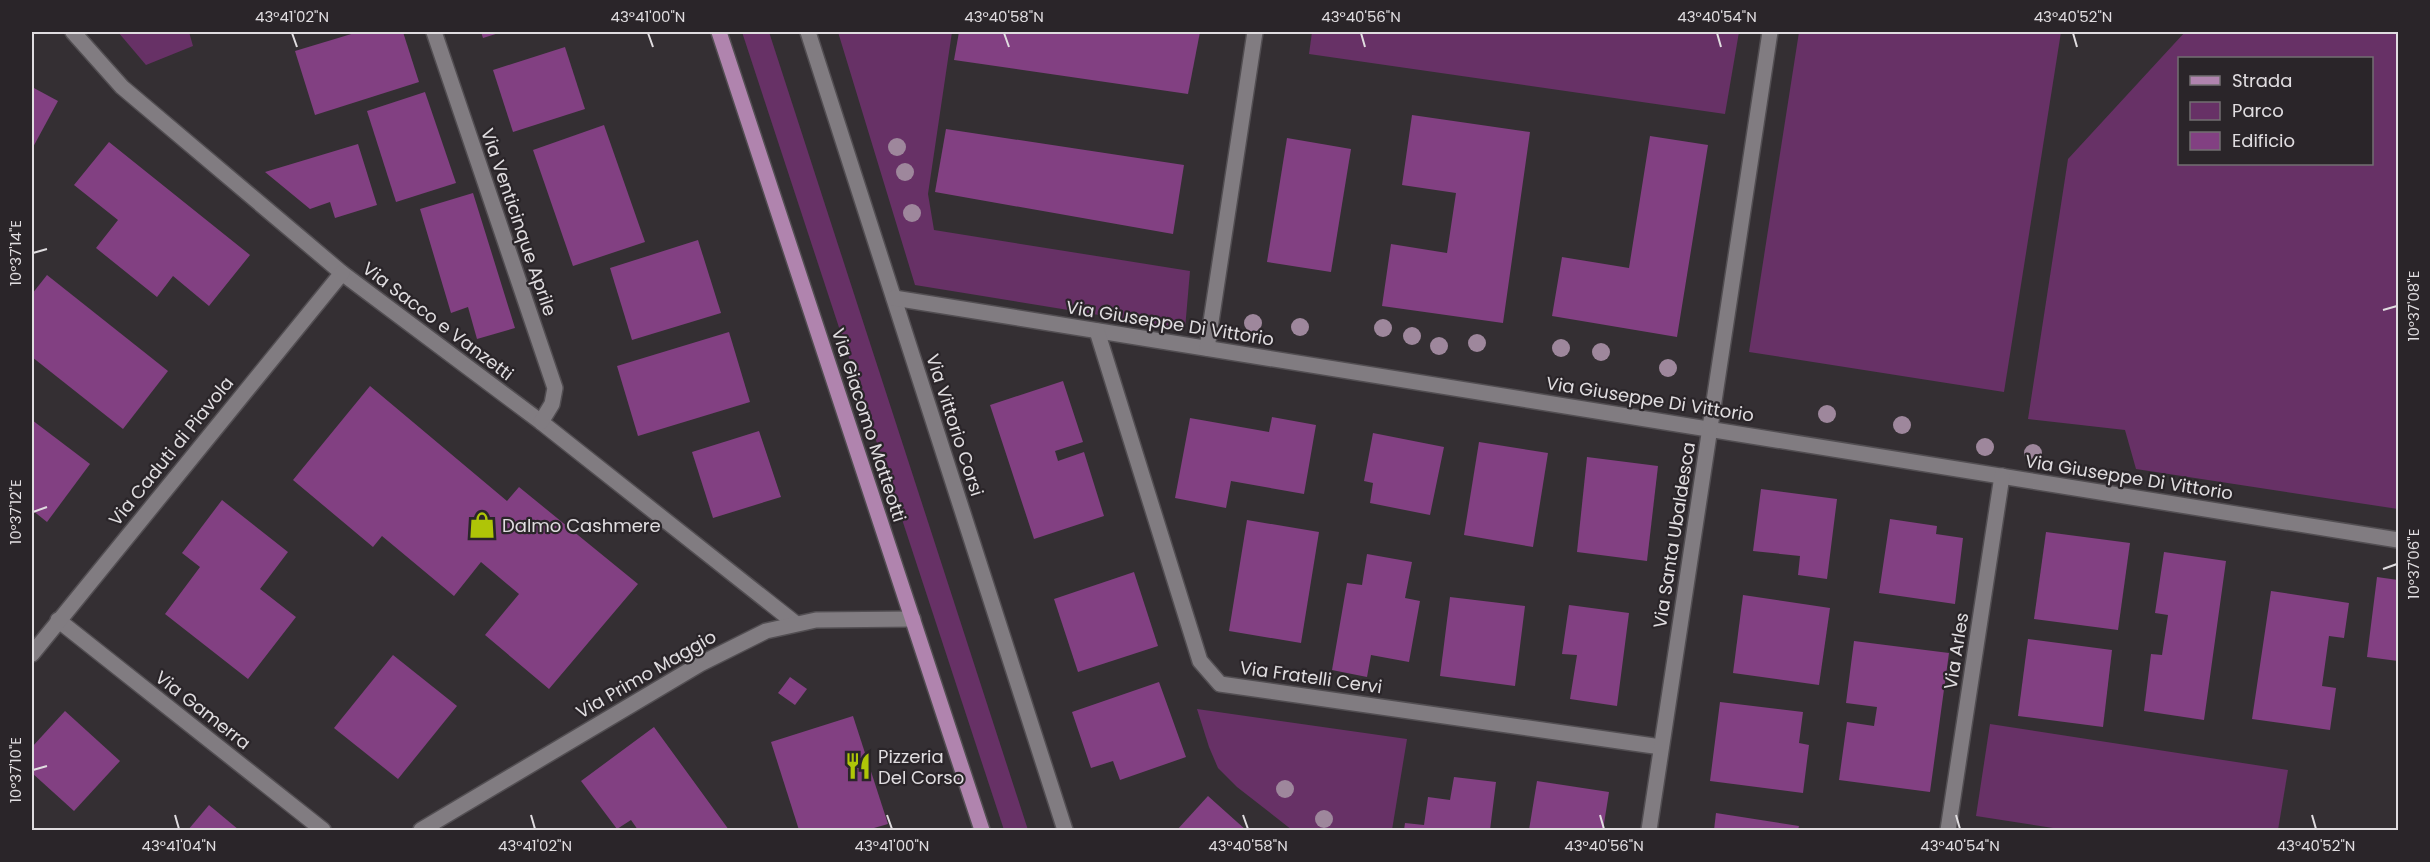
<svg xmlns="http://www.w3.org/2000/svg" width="2430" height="862" font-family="Poppins,sans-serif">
<rect width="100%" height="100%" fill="#342f33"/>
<g fill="#673166" fill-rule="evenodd">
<path d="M118 32H189L193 46 146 65Z"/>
<path d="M742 32H769L1028 830H1004Z"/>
<path d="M838 32H952L928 194 934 230 1190 271 1185 329 915 285Z"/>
<path d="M1312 32H1739L1725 114 1309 54Z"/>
<path d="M1799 32H2061L2004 392 1749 352Z"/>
<path d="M2185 32H2398V509L2136 469 2125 430 2028 419 2068 159ZM2180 58H2372V164H2180Z"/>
<path d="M1197 709 1407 739 1392 830H1292L1237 787 1218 768 1209 747Z"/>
<path d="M1990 724 2288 770 2278 830H2066L1976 816Z"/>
</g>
<g fill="#824082">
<path d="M358 32H403L419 82 315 115 295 51Z"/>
<path d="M481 32H502L483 38Z"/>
<path d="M959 32H1200L1188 94 954 60Z"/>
<path d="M565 47 585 109 513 132 493 70Z"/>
<path d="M32 87 58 101 32 149Z"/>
<path d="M425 92 456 183 396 202 367 111Z"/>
<path d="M1412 115 1530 132 1503 323 1382 306 1391 244 1447 253 1456 193 1402 185Z"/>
<path d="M604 125 645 242 573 266 533 150Z"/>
<path d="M946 129 1184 165 1173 234 935 192Z"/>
<path d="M1650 136 1708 145 1677 337 1552 316 1562 257 1629 268Z"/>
<path d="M1287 138 1351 149 1331 272 1267 262Z"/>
<path d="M109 142 250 255 209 306 173 276 157 297 96 248 118 220 74 185Z"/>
<path d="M358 144 377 205 335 218 330 202 310 209 265 172Z"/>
<path d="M473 193 515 328 477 339 468 307 451 313 420 209Z"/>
<path d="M698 240 721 313 632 340 610 268Z"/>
<path d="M47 275 168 371 123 429 32 357V294Z"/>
<path d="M729 332 750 402 638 436 617 366Z"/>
<path d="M1063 381 1083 442 1055 451 1058 461 1084 452 1104 516 1034 539 990 405Z"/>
<path d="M370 386 507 501 519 487 638 584 549 689 485 635 519 594 481 562 454 596 382 536 373 547 293 480Z"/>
<path d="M1272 417 1316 425 1304 494 1231 481 1226 508 1175 498 1190 418 1269 432Z"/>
<path d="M32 420 90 464 47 522 32 510Z"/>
<path d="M759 431 781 497 713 518 692 452Z"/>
<path d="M1373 433 1444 447 1430 515 1370 503 1373 483 1364 481Z"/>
<path d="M1479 442 1548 453 1533 547 1464 535Z"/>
<path d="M1587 457 1658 466 1647 561 1577 552Z"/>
<path d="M1761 489 1837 499 1827 579 1798 575 1800 556 1753 551Z"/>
<path d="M222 500 288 552 260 589 296 617 248 679 165 614 200 567 182 553Z"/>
<path d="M1890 519 1937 526 1936 534 1963 538 1955 604 1879 593Z"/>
<path d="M1247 520 1319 532 1301 643 1229 631Z"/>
<path d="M2046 532 2130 543 2118 630 2034 619Z"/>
<path d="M2164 552 2226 561 2204 720 2144 711 2151 654 2162 655 2168 615 2155 613Z"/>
<path d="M1367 554 1412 562 1405 598 1420 601 1409 662 1371 655 1367 677 1332 670 1347 583 1362 585Z"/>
<path d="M1134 572 1158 646 1078 672 1054 599Z"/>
<path d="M2377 577 2398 580V661L2367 657Z"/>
<path d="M2271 591 2349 603 2344 638 2329 636 2322 686 2336 688 2330 730 2252 719Z"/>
<path d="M1743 595 1830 608 1819 685 1733 673Z"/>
<path d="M1450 597 1525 606 1515 686 1440 676Z"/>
<path d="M1569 605 1629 613 1617 706 1570 699 1577 655 1562 654Z"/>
<path d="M2028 639 2112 650 2103 727 2018 716Z"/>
<path d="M1854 641 1949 653 1930 792 1839 780 1847 722 1874 726 1877 707 1846 703Z"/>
<path d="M393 655 457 706 398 779 334 728Z"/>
<path d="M790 677 807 689 795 705 778 693Z"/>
<path d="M1159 682 1186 757 1120 780 1113 761 1091 768 1072 712Z"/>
<path d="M1720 702 1803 712 1799 743 1809 745 1803 793 1710 781Z"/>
<path d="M65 711 120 761 74 811 32 773V747Z"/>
<path d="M853 716 888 824 867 830H799L771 742Z"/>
<path d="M654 727 729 830H638L631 820 617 829 581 781Z"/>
<path d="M1454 777 1496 782 1490 830H1404L1405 823 1424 825 1428 797 1450 800Z"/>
<path d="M1537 781 1609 792 1603 830H1529Z"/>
<path d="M1208 796 1246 830H1177Z"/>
<path d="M209 805 239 830H188Z"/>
<path d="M1716 813 1799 826 1798 830H1714Z"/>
</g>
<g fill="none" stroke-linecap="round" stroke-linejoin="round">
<defs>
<g id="minor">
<path d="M73 32 122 87 342 273 541 422 795 623"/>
<path d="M434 32 555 388 552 404 541 422"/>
<path d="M808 32 1065 830"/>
<path d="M894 298 2398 540"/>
<path d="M1097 331 1200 661 1220 684 1661 747"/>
<path d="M1207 348 1255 32"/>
<path d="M58 620 323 830"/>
<path d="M32 654 342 273"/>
<path d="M421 830 700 664 766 631 816 620 913 619"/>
<path d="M1649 830 1770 32"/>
<path d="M1948 830 2002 476"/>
</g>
<path id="major" d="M719 32 982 830"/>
</defs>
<use href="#minor" stroke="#524e52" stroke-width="18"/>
<use href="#major" stroke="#524e52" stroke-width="18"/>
<use href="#minor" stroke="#817c81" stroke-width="15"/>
<use href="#major" stroke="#b084ae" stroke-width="15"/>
</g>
<g fill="#9e879c">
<circle cx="897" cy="147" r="9"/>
<circle cx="905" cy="172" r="9"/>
<circle cx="912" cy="213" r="9"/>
<circle cx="1253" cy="323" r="9"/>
<circle cx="1300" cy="327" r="9"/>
<circle cx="1383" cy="328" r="9"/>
<circle cx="1412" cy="336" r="9"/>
<circle cx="1477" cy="343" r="9"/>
<circle cx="1439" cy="346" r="9"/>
<circle cx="1561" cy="348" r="9"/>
<circle cx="1601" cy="352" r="9"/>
<circle cx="1668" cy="368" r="9"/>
<circle cx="1827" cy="414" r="9"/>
<circle cx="1902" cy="425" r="9"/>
<circle cx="1985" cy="447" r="9"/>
<circle cx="2033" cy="453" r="9"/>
<circle cx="1285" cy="789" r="9"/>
<circle cx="1324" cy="819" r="9"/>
</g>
<path fill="none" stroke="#e0dde0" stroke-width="2" d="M292 33 297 47M648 33 653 47M1004 33 1009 47M1361 33 1365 47M1717 33 1721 47M2073 33 2077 47M33 253 47 249M2383 310 2397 306M33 512 47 507M2383 569 2397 564M33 770 47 766M175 815 179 829M531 815 535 829M887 815 892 829M1243 815 1248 829M1600 815 1604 829M1956 815 1960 829M2312 815 2316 829"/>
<defs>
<symbol id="shop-bare" viewBox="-9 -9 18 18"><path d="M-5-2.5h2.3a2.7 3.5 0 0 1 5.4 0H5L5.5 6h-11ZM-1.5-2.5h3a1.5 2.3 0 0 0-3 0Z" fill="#afc507" stroke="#2a2529" stroke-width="2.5" paint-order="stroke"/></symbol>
<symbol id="restaurant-bare" viewBox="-9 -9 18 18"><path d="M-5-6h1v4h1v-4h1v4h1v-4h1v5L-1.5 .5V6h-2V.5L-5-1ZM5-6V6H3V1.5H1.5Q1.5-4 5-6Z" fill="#afc507" stroke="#2a2529" stroke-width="2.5" paint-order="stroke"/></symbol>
</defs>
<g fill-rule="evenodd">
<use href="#shop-bare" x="463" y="506" width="38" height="38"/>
<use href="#restaurant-bare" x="839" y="747" width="38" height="38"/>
</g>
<g text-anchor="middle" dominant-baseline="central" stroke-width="4.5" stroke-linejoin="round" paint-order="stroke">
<g font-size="18" fill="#e0dde0" stroke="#2a2529">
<text transform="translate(519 222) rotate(71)">Via Venticinque Aprile</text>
<text transform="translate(438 321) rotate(37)">Via Sacco e Vanzetti</text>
<text transform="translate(1170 323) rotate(9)">Via Giuseppe Di Vittorio</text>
<text transform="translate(1650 399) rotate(9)">Via Giuseppe Di Vittorio</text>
<text transform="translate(869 425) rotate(72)">Via Giacomo Matteotti</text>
<text transform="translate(955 425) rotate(72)">Via Vittorio Corsi</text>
<text transform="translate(171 451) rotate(-51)">Via Caduti di Piavola</text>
<text transform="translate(2129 477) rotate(9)">Via Giuseppe Di Vittorio</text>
<text transform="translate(1674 535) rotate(-81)">Via Santa Ubaldesca</text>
<text transform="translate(1956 651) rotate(-81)">Via Arles</text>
<text transform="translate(646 674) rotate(-30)">Via Primo Maggio</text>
<text transform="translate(1311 677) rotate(8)">Via Fratelli Cervi</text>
<text transform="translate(203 710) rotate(38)">Via Gamerra</text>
</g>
<g font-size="18" fill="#e0dde0" stroke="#2a2529" text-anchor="start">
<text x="502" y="525">Dalmo Cashmere</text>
<text x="878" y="756">Pizzeria<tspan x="878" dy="21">Del Corso</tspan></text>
</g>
</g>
<rect width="2430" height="862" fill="none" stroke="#2a2529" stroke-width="66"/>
<rect x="2178" y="57" width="195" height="108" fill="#2a2529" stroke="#736f72" stroke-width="1.5"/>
<rect x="2190" y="76" width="30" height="9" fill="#b084ae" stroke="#736f72" stroke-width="1.5"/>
<text x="2232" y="87" font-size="18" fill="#e0dde0">Strada</text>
<rect x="2190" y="102" width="30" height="18" fill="#673166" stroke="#736f72" stroke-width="1.5"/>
<text x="2232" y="117" font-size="18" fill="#e0dde0">Parco</text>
<rect x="2190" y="132" width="30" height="18" fill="#824082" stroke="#736f72" stroke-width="1.5"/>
<text x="2232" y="147" font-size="18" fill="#e0dde0">Edificio</text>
<rect x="33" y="33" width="2364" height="796" fill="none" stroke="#e0dde0" stroke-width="2"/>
<g font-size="15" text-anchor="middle" fill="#e0dde0">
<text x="292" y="22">43°41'02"N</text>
<text x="648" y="22">43°41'00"N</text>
<text x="1004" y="22">43°40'58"N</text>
<text x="1361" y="22">43°40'56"N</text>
<text x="1717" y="22">43°40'54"N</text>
<text x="2073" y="22">43°40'52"N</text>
<text transform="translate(16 253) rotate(-90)" y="5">10°37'14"E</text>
<text transform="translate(2414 306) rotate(-90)" y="5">10°37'08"E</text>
<text transform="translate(16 512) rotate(-90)" y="5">10°37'12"E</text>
<text transform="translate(2414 564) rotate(-90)" y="5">10°37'06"E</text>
<text transform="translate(16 770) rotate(-90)" y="5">10°37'10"E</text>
<text x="179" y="851">43°41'04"N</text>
<text x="535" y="851">43°41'02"N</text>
<text x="892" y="851">43°41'00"N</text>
<text x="1248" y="851">43°40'58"N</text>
<text x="1604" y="851">43°40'56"N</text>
<text x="1960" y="851">43°40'54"N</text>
<text x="2316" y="851">43°40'52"N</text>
</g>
</svg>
